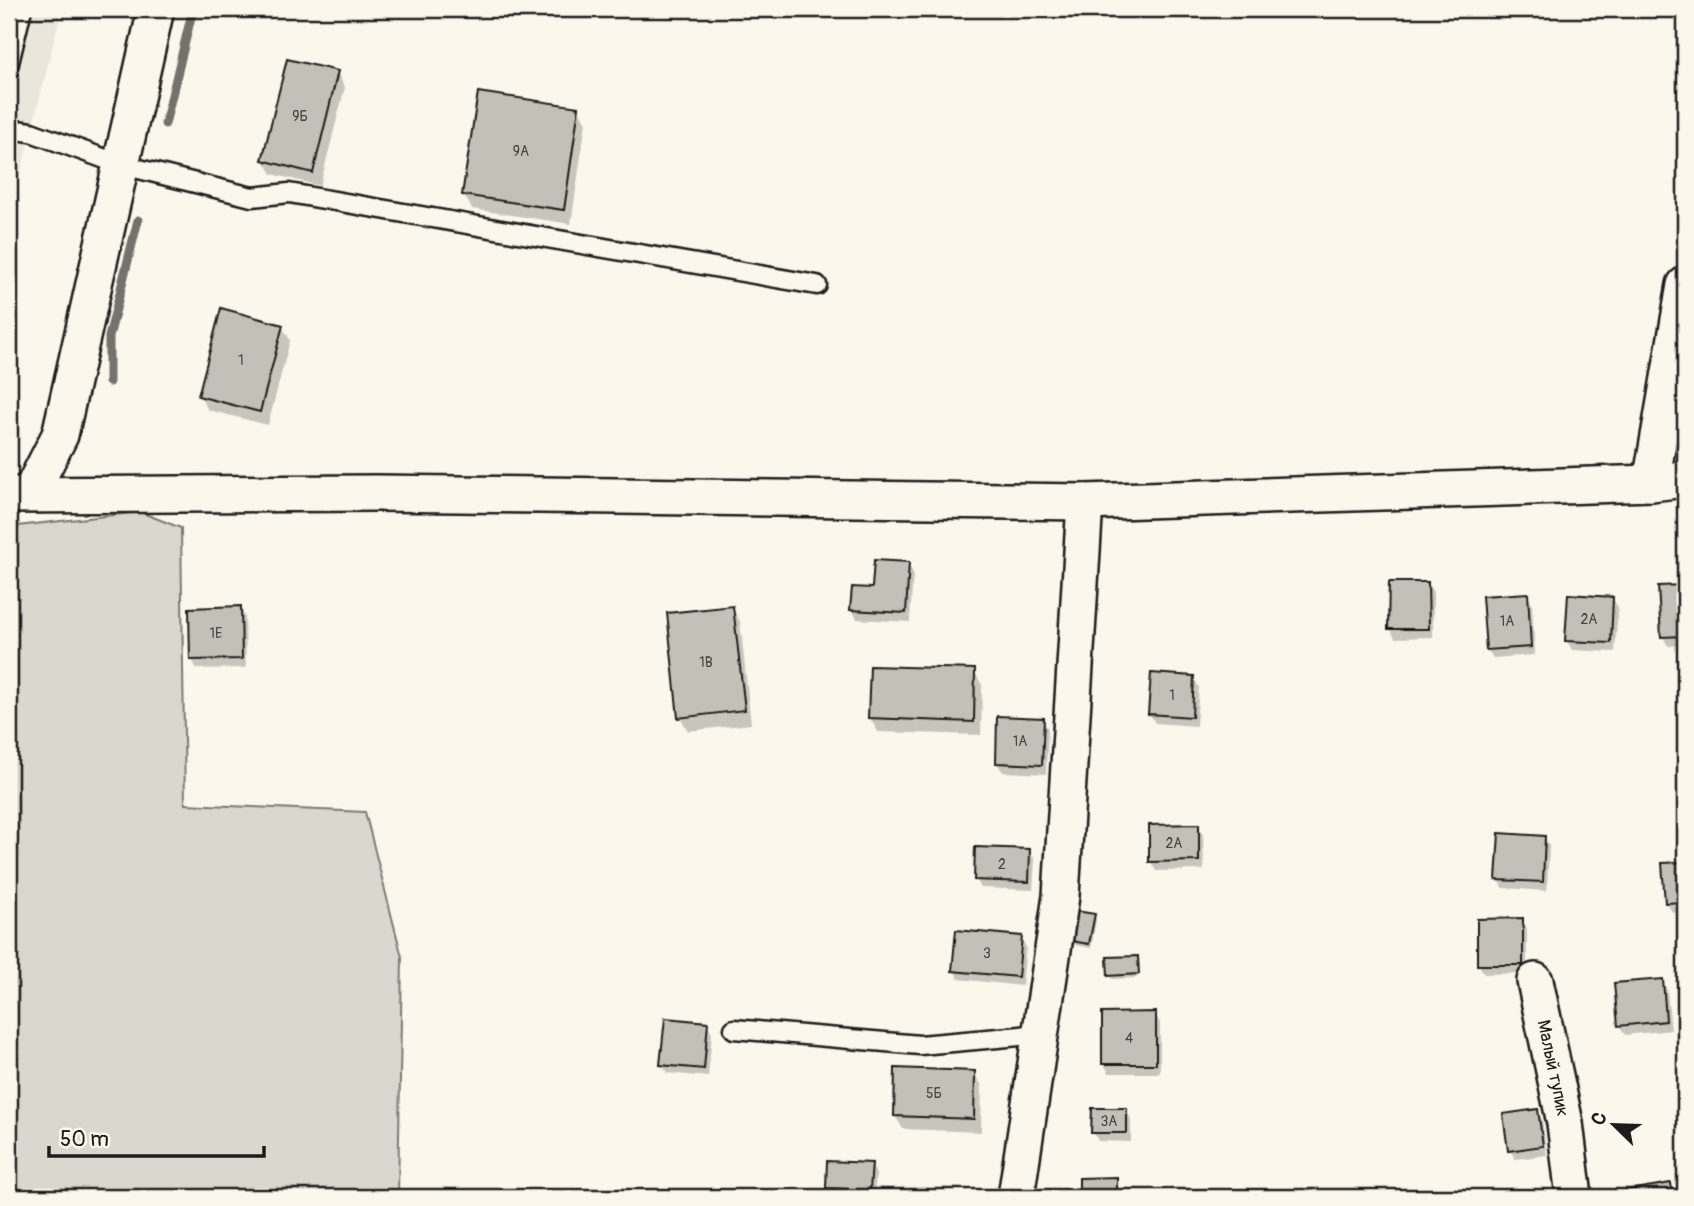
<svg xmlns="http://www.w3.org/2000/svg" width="1694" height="1206" font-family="Pangolin,sans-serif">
<rect width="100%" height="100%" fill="#fbf7ec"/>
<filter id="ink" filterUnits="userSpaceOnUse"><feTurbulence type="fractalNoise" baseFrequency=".0143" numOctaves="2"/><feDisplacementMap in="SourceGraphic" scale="14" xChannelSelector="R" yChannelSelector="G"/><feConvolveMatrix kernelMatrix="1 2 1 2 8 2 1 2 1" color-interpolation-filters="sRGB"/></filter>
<g filter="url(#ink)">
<path fill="#eae6dc" d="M9 9H62L20 176 9 174Z"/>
<path fill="#dad7ce" stroke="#7b7a75" stroke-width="2" d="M140 512 181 528 185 804 365 812 402 957 398 1197H9V527Z"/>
<g fill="#0003">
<path d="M337 73 345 87 320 186 272 174 264 160Z"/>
<path d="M578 109 586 122 571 224 472 209 464 195Z"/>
<path d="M282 326 290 340 268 425 208 410 200 396Z"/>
<path d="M908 564 913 573 910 622 857 619 852 610Z"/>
<path d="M1427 583 1433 592V637L1395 638 1390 628Z"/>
<path d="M1685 587V645L1668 646 1663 637 1660 588Z"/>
<path d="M1527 595 1532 604 1535 655 1493 658 1487 649Z"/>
<path d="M1612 598 1618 607 1615 652 1572 650 1567 641Z"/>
<path d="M240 608 245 617 246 668 197 669 192 660Z"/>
<path d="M732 608 740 621 751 724 688 731 680 717Z"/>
<path d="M974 671 982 685 981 735 878 732 870 718Z"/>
<path d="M1193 677 1199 687 1196 726 1155 723 1150 714Z"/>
<path d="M1043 720 1048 729 1046 774 1003 772 997 763Z"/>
<path d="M1198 826 1203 835 1204 870 1156 871 1151 862V827Z"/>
<path d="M1544 837 1549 846 1547 891 1503 888 1498 879Z"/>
<path d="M1029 850 1035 860 1033 890 981 888 976 879Z"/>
<path d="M1685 864V911L1672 912 1667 903 1664 865Z"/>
<path d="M1094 916 1096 920 1091 948 1075 945 1073 941Z"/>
<path d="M1522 920 1527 929V973L1484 974 1479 965Z"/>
<path d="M1021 938 1026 947 1022 986 959 979 954 970Z"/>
<path d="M1136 959 1137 978 1112 979 1110 975Z"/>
<path d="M1662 981 1667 990 1671 1030 1625 1035 1620 1026Z"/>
<path d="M1155 1014 1160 1023V1073H1109L1104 1064Z"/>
<path d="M707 1024 712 1033 708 1077 667 1073 662 1064Z"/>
<path d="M974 1072 982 1086 981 1132 903 1129 895 1116Z"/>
<path d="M1126 1110 1131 1119V1142L1098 1141 1093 1132Z"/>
<path d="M1537 1111 1542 1120 1547 1155 1515 1159 1510 1150Z"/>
<path d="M871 1165 876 1174 874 1197H833L828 1188Z"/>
<path d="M1116 1179 1121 1197H1081V1180Z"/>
<path d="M1670 1185 1675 1197H1612V1195Z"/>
</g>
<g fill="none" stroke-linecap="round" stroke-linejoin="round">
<g stroke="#74726e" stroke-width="9">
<path d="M165 124 193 9"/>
<path d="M109 382V337L138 220"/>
</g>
</g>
<g fill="#c3c0b8" stroke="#1c1c1c" stroke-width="2">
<path d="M287 59 338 71 313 173 262 160Z"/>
<path d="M478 92 579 107 564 210 462 195Z"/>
<path d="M221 308 283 325 260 412 198 396Z"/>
<path d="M874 560 909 562 906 613 850 610 852 587 872 588Z"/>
<path d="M1389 582H1428L1429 629H1388Z"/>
<path d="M1685 585V636L1661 637 1658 586Z"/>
<path d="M1528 593 1531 647 1486 650 1482 596Z"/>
<path d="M1568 594 1613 597 1611 643 1565 641Z"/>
<path d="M241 606 242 659 190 660 189 608Z"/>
<path d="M733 606 745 710 678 718 667 613Z"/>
<path d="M870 666 975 669 974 722 868 718Z"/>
<path d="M1151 673 1194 676 1192 717 1148 714Z"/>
<path d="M997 716 1044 718 1042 765 996 763Z"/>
<path d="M1199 824V861L1149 862V825Z"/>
<path d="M1499 833 1545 836 1543 882 1496 880Z"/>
<path d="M975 847 1030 849 1029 882 974 880Z"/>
<path d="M1685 862V902L1665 903 1662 863Z"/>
<path d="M1076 911 1095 914 1089 944 1071 941Z"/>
<path d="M1523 918V965H1477V919Z"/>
<path d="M956 930 1022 936 1018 977 952 971Z"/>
<path d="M1138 956 1139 974 1108 976 1107 957Z"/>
<path d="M1663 979 1666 1021 1618 1026 1614 983Z"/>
<path d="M1156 1012V1064H1102V1013Z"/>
<path d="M665 1018 708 1022 704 1069 660 1065Z"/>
<path d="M895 1068 975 1071 974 1119 894 1116Z"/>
<path d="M1092 1108H1127V1133H1091Z"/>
<path d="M1538 1109 1543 1146 1508 1151 1503 1114Z"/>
<path d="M827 1161 872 1163 870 1190 826 1188Z"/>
<path d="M1117 1177V1197H1079V1178Z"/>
<path d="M1671 1183 1673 1197H1610V1193Z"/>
</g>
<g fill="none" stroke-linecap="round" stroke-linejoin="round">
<defs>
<g id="service">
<path d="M9 63 22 9"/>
<path d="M9 129 31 132 119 164 252 197 289 193 817 285"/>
<path d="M734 1029 920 1045 1042 1034"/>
</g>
<g id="minor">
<path d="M1651 483 1685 285"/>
<path d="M30 494 60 435 156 9"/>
<path d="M9 495 376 493 1085 502 1651 483 1685 479"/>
<path id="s1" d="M1535 981 1565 1123 1574 1197"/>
<path d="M1016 1197 1061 896 1085 502"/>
</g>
</defs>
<use href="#service" stroke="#1c1c1c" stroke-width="23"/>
<use href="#minor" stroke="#1c1c1c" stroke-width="40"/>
<use href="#service" stroke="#fbf7ec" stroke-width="18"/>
<use href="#minor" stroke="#fbf7ec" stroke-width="35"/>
</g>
</g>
<g text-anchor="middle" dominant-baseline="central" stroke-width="6" stroke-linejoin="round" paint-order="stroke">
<g font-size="14" fill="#464543">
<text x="300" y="116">9Б</text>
<text x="521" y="151">9А</text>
<text x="241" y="360">1</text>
<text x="1589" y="619">2А</text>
<text x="1507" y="621">1А</text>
<text x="216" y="633">1Е</text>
<text x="706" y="662">1В</text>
<text x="1172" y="695">1</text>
<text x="1020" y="741">1А</text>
<text x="1174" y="843">2А</text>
<text x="1002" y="864">2</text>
<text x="987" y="953">3</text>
<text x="1129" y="1038">4</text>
<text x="934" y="1093">5Б</text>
<text x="1109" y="1121">3А</text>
</g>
<g font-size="18" fill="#1c1c1c" stroke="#fbf7ec">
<text stroke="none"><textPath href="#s1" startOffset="89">Малый тупик</textPath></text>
</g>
</g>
<rect width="1694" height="1206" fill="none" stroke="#fbf7ec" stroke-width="35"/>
<rect x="18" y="18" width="1659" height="1171" fill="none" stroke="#1c1c1c" stroke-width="2.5" filter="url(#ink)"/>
<g transform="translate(1614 1125) rotate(293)" stroke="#fbf7ec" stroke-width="5" paint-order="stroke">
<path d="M0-5L12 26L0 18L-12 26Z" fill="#1c1c1c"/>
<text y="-10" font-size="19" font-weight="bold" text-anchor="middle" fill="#1c1c1c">С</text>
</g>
<path d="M49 1146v10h215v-10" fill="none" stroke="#1c1c1c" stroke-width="3.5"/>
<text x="60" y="1146" font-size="21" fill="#1c1c1c" stroke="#fbf7ec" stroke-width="5" paint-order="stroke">50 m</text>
</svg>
